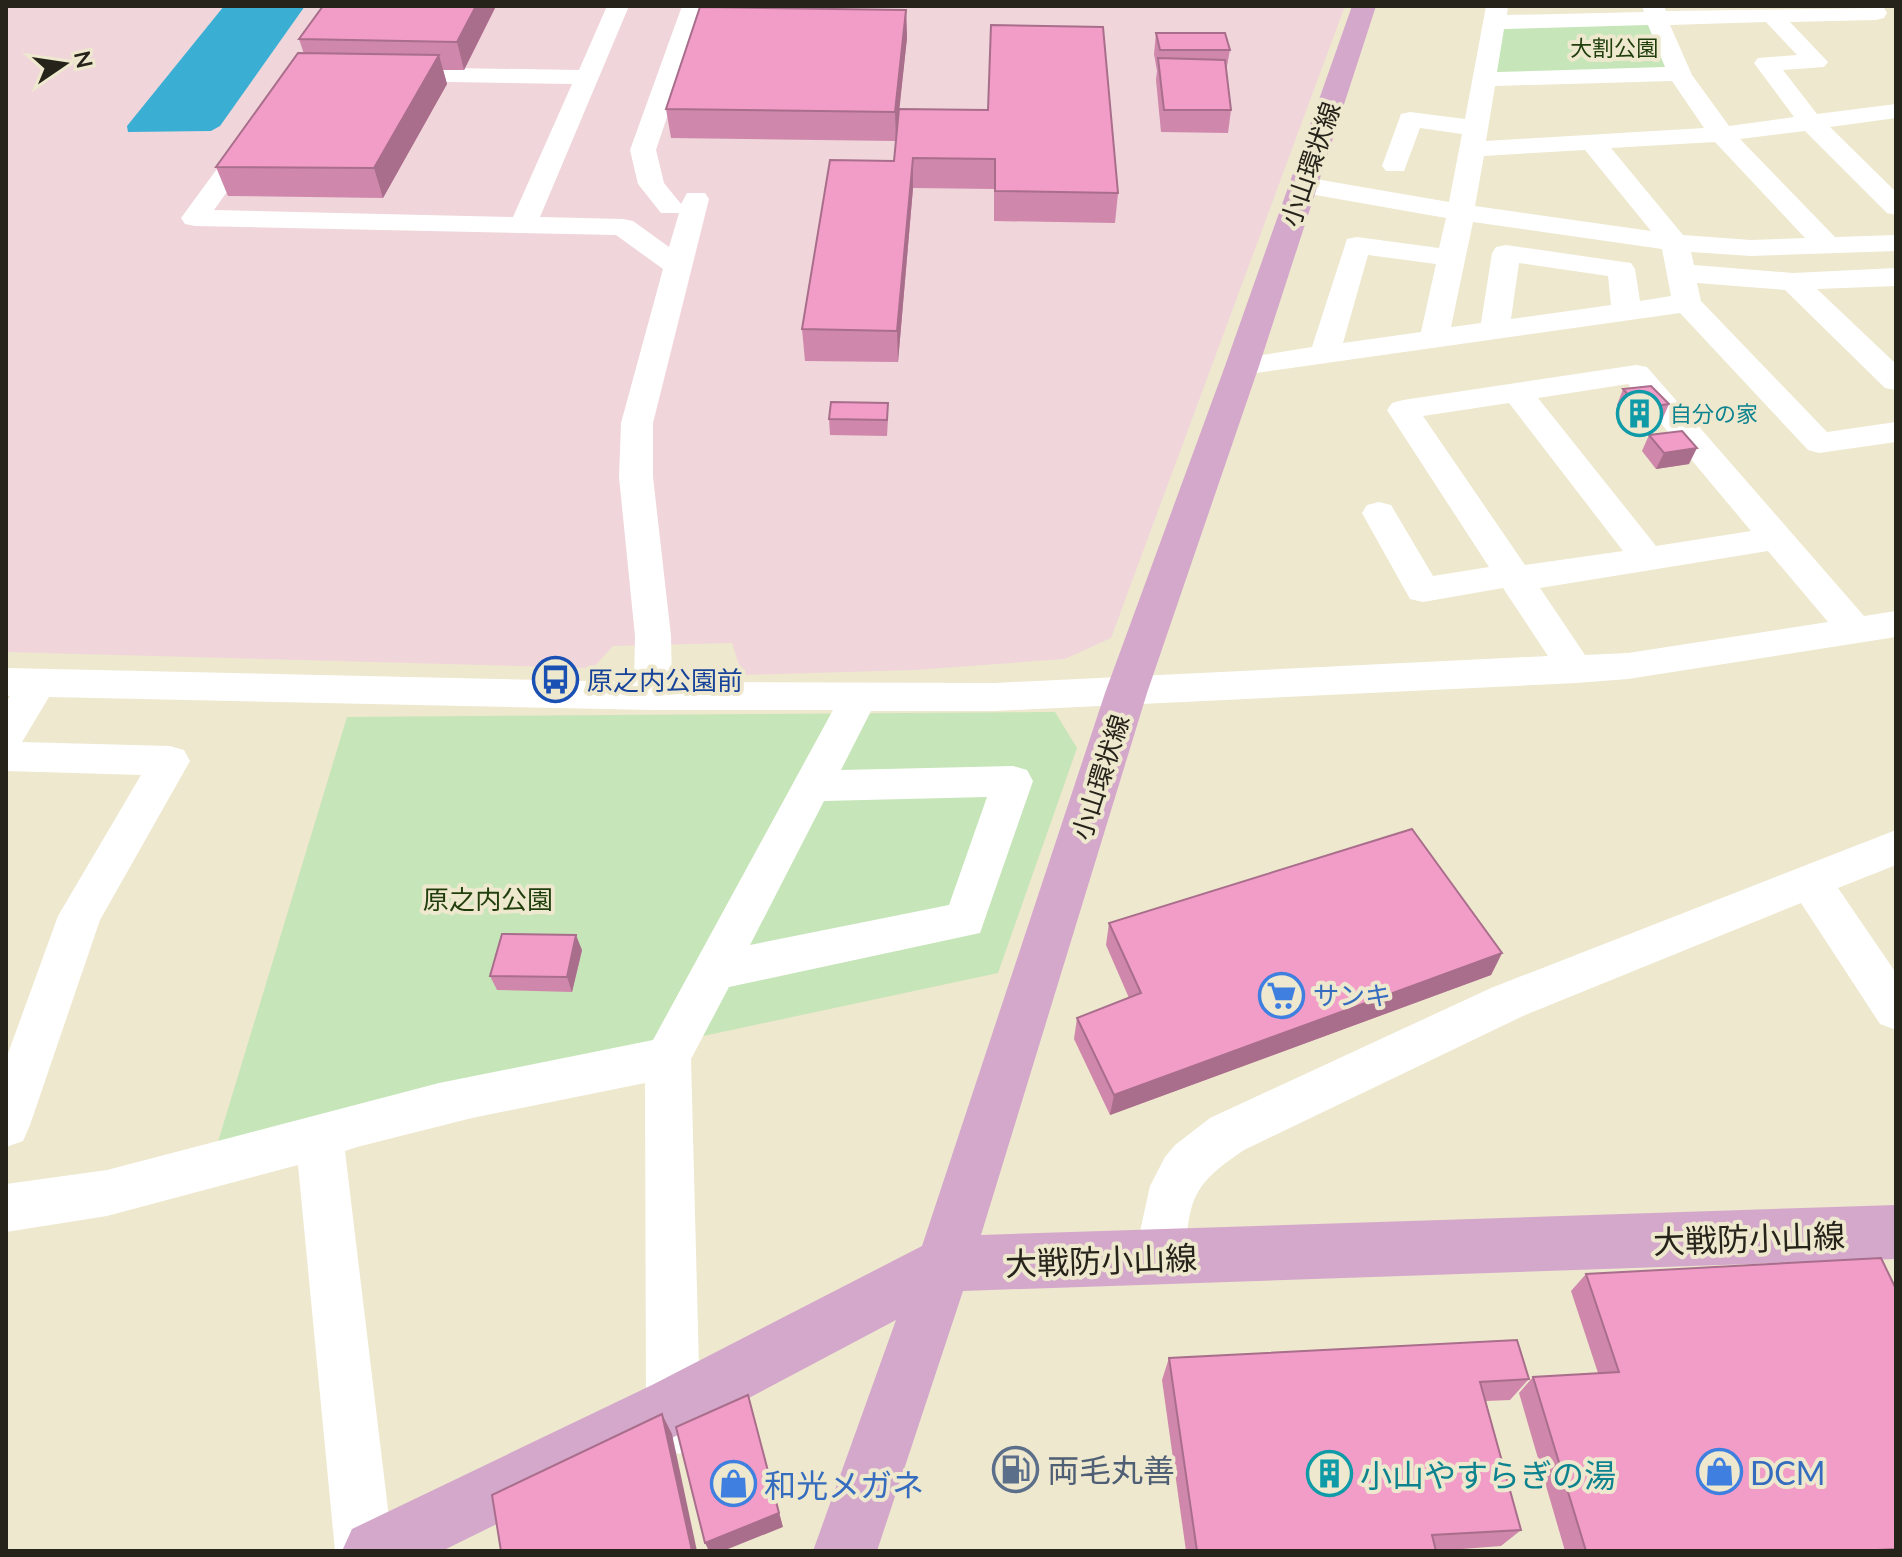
<svg xmlns="http://www.w3.org/2000/svg" width="1902" height="1557" font-family="Lato,'Noto Sans JP',sans-serif">
<rect width="100%" height="100%" fill="#eee8ce"/>
<path fill="#f0d6da" d="M6 6H1345L1111 638 1065 659 915 670 742 675 732 643 613 646 593 668 6 652Z"/>
<g fill="#c6e5b8">
<path d="M1653 20 1672 72 1490 77 1498 23Z"/>
<path d="M1055 712 1077 748 998 973 666 1044 214 1155 347 717Z"/>
</g>
<path fill="#3bafd3" d="M224 6H305L220 126 211 131 128 132 127 126Z"/>
<g fill="none" stroke-linecap="round" stroke-linejoin="round">
<g fill="#fff" fill-rule="evenodd">
<path d="M607 6H629L540 217 623 219 633 221 669 247 679 213H661L638 184 630 150 682 6H704L656 150 664 183 681 204 687 193H705L709 199 653 423V477L671 636 672 682 994 683 1548 656 1503 588 1423 602 1410 599 1362 513 1367 505 1379 502 1391 505 1433 576 1489 567 1387 410 1392 403 1403 400 1636 365 1647 367 1864 616 1896 611V637L1628 679 1576 683 994 711H871L841 770 1013 766 1027 770 1033 781 980 933 729 987 691 1059 700 1406 706 1427 698 1446 679 1454 660 1446 646 1406 645 1083 472 1118 357 1147 345 1151 393 1551H335L298 1165 107 1216 6 1232V1184L107 1170 439 1083 653 1040 833 710H653L49 697 22 742 170 746 184 750 190 761 100 920 30 1125 23 1141 6 1147V1059L58 916 141 775 6 771V703L10 696H6V668L634 682 635 636 619 477 621 423 663 269 616 235 195 226 185 224 181 218 244 132H262L266 137 214 210 513 217 572 84 391 81 383 79 379 74 383 69 391 67 579 70ZM1628 384 1751 531 1656 546 1538 398ZM1509 403 1623 551 1525 565 1423 416ZM1768 551 1828 622 1628 653 1585 655 1540 588ZM987 797 949 905 750 945 824 801Z"/>
<path d="M1486 6H1508L1507 15 1644 12 1642 6H1664L1666 11 1884 8 1887 13 1884 18 1876 20 1790 22 1828 62 1824 67 1783 70 1817 114 1896 104V118L1830 127 1896 192V215L1887 213 1805 131 1740 139 1835 237 1896 235V251L1751 256 1691 252 1694 265 1793 273 1896 268V286L1817 289 1896 364V390L1885 388 1785 290 1697 283 1701 301 1827 432 1896 422V442L1819 453 1808 450 1680 313 1242 375 1231 372 1227 366 1231 360 1312 347 1347 239 1357 237 1439 248 1446 218 1304 193 1295 191 1291 185 1295 179 1304 177 1449 202 1462 134 1420 128 1404 171H1386L1382 166 1401 114 1410 112 1465 119ZM1766 22 1797 55 1758 58 1754 63 1794 117 1729 126 1692 75 1670 25ZM1648 25 1665 67 1497 72 1504 29ZM1672 81 1704 128 1486 141 1495 86ZM1715 142 1805 238 1751 240 1683 235 1611 148ZM1585 150 1651 231 1475 206 1484 156ZM1473 222 1662 249 1671 296 1640 301 1635 269 1631 263 1506 245 1496 247 1492 253 1481 323 1451 327ZM1368 255 1436 264 1421 332 1343 343ZM1519 263 1608 276 1611 305 1511 319Z"/>
<path d="M1896 830V865L1838 888 1896 973V1030L1880 1024 1801 903 1523 1016 1244 1150C1228 1161 1208 1174 1198 1192 1184 1216 1189 1250 1178 1277L1160 1284 1142 1277 1134 1259 1150 1186 1165 1157 1175 1145 1210 1118 1491 988Z"/>
</g>
<path fill="#d4a8cb" fill-rule="evenodd" d="M1352 6H1376L1259 366 1147 693 981 1235 1896 1205V1259L963 1291 877 1551H813L896 1320 694 1427 442 1551H342L352 1529 652 1385 922 1246 1105 693 1225 366Z"/>
</g>
<g fill="#cf87ab">
<path d="M496 6 464 70H443L447 84 383 198 228 196 216 167 304 54 299 39Z"/>
<path d="M906 10 907 38 898 117 1118 193 1115 223 994 221V189L913 188 898 362 805 361 802 329 894 161 896 141 671 138 666 109Z"/>
<path d="M1156 33 1230 50 1226 71 1231 110 1228 133 1161 132 1156 80 1157 71 1154 54Z"/>
<path d="M1623 389 1669 404 1662 420 1633 424 1617 405Z"/>
<path d="M829 419H888L887 436 830 435Z"/>
<path d="M1649 435 1689 464 1656 469 1642 451Z"/>
<path d="M1109 923 1502 953 1491 975 1110 1115 1074 1039 1077 1018 1129 998 1106 945Z"/>
<path d="M582 950 572 992 497 990 490 976Z"/>
<path d="M1586 1274 1896 1289V1551H1565L1519 1393 1533 1377 1598 1373 1571 1291Z"/>
<path d="M1169 1358 1529 1379 1510 1400 1486 1401 1521 1530 1501 1546 1436 1551H1186L1162 1380Z"/>
</g>
<g fill="#a96e8b">
<path d="M476 6H496L464 70 457 42Z"/>
<path d="M906 10 907 38 896 141 895 112Z"/>
<path d="M439 55 447 84 383 198 374 168Z"/>
<path d="M913 158V188L898 362 897 331Z"/>
<path d="M1697 448 1689 464 1656 469 1664 453Z"/>
<path d="M576 935 582 950 572 992 567 977Z"/>
<path d="M1502 953 1491 975 1110 1115 1114 1095Z"/>
<path d="M748 1395 783 1527 723 1551H709L705 1543Z"/>
<path d="M662 1414 672 1434 697 1551H692Z"/>
</g>
<g fill="#f19dc7" stroke="#a96e8b" stroke-width="2">
<path d="M323 6H476L457 42 299 39Z"/>
<path d="M700 7 906 10 895 112 666 109Z"/>
<path d="M991 25 1103 27 1118 193 995 191V159L913 158 897 331 802 329 830 160 894 161 899 109 988 110Z"/>
<path d="M1156 33H1225L1230 50H1160Z"/>
<path d="M298 53 439 55 374 168 216 167Z"/>
<path d="M1158 58 1225 60 1231 110H1164Z"/>
<path d="M1651 386 1669 404 1640 408 1623 389Z"/>
<path d="M831 402 888 403 887 420 829 419Z"/>
<path d="M1682 431 1697 448 1664 453 1649 435Z"/>
<path d="M1412 829 1502 953 1114 1095 1077 1018 1141 993 1109 923Z"/>
<path d="M502 934 576 935 567 977 490 976Z"/>
<path d="M1881 1258 1896 1289V1549L1856 1551H1586L1533 1377 1619 1372 1586 1274Z"/>
<path d="M1517 1340 1529 1379 1480 1382 1521 1530 1432 1535 1436 1551H1197L1169 1358Z"/>
<path d="M748 1395 779 1513 705 1543 676 1427Z"/>
<path d="M662 1414 692 1551H501L492 1495Z"/>
</g>
<defs>
<symbol id="building-ring" viewBox="-11 -11 22 22"><circle r="9.5" fill="#eee8ce" stroke="#0f9aa8" stroke-width="1.5"/><path d="M-4-6H4V6H1V3H-1V6H-4ZM-2.5-4.3h1.7v1.8h-1.7ZM.8-4.3h1.7v1.8H.8ZM-2.5-1h1.7V.8h-1.7ZM.8-1h1.7V.8H.8Z" fill="#0f9aa8"/></symbol>
<symbol id="bus-ring" viewBox="-11 -11 22 22"><circle r="9.5" fill="#eee8ce" stroke="#1a4fb4" stroke-width="1.5"/><path d="M-5-6H5V4H4V6H2V4H-2V6H-4V4H-5ZM-3.5-4V0h7V-4ZM-3.5 1.2v1.5H-2V1.2ZM2 1.2v1.5H3.5V1.2Z" fill="#1a4fb4"/></symbol>
<symbol id="supermarket-ring" viewBox="-11 -11 22 22"><circle r="9.5" fill="#eee8ce" stroke="#3f7fe0" stroke-width="1.5"/><path d="M-6-5.5h2.5l.6 2H6L4.5 2H-2.5L-4.4-4H-6ZM-1.5 3.2a1.3 1.3 0 1 0 .1 0ZM3 3.2a1.3 1.3 0 1 0 .1 0Z" fill="#3f7fe0"/></symbol>
<symbol id="fuel-ring" viewBox="-11 -11 22 22"><circle r="9.5" fill="#eee8ce" stroke="#5c6f8a" stroke-width="1.5"/><path d="M-5.5-6h7V0h2V4h1.3V-2.5L3-4.5l.8-.8L6-3V5H2.5V1h-1V6h-7ZM-4.2-4.7v3.2H.2V-4.7Z" fill="#5c6f8a"/></symbol>
<symbol id="shop-ring" viewBox="-11 -11 22 22"><circle r="9.5" fill="#eee8ce" stroke="#3f7fe0" stroke-width="1.5"/><path d="M-5-2.5h2.3a2.7 3.5 0 0 1 5.4 0H5L5.5 6h-11ZM-1.5-2.5h3a1.5 2.3 0 0 0-3 0Z" fill="#3f7fe0"/></symbol>
</defs>
<g fill-rule="evenodd">
<use href="#building-ring" x="1614" y="388" width="51" height="51"/>
<use href="#bus-ring" x="530" y="654" width="51" height="51"/>
<use href="#supermarket-ring" x="1256" y="970" width="51" height="51"/>
<use href="#fuel-ring" x="990" y="1444" width="51" height="51"/>
<use href="#shop-ring" x="1694" y="1446" width="51" height="51"/>
<use href="#building-ring" x="1304" y="1448" width="51" height="51"/>
<use href="#shop-ring" x="708" y="1458" width="51" height="51"/>
</g>
<g text-anchor="middle" dominant-baseline="central" stroke-width="8" stroke-linejoin="round" paint-order="stroke">
<g font-size="22" fill="#1f3e0b" stroke="#eee8ce">
<text x="1614" y="47">大割公園</text>
</g>
<g font-size="22" fill="#0d838f" stroke="#eee8ce" text-anchor="start">
<text x="1670" y="413">自分の家</text>
</g>
<g font-size="26" fill="#26231a" stroke="#eee8ce">
<text transform="translate(1310 164) rotate(-71)">小山環状線</text>
<text transform="translate(1100 777) rotate(-72)">小山環状線</text>
</g>
<g font-size="26" fill="#164399" stroke="#eee8ce" text-anchor="start">
<text x="587" y="680">原之内公園前</text>
</g>
<g font-size="26" fill="#1f3e0b" stroke="#eee8ce">
<text x="488" y="899">原之内公園</text>
</g>
<g font-size="26" fill="#366cbe" stroke="#eee8ce" text-anchor="start">
<text x="1313" y="995">サンキ</text>
</g>
<g font-size="32" fill="#26231a" stroke="#eee8ce">
<text transform="translate(1749 1238) rotate(-2)">大戦防小山線</text>
<text transform="translate(1101 1260) rotate(-2)">大戦防小山線</text>
</g>
<g font-size="32" fill="#4e5e75" stroke="#eee8ce" text-anchor="start">
<text x="1047" y="1469">両毛丸善</text>
</g>
<g font-size="32" fill="#366cbe" stroke="#eee8ce" text-anchor="start">
<text x="1750" y="1472">DCM</text>
<text x="764" y="1484">和光メガネ</text>
</g>
<g font-size="32" fill="#0d838f" stroke="#eee8ce" text-anchor="start">
<text x="1360" y="1474">小山やすらぎの湯</text>
</g>
</g>
<rect width="1902" height="1557" fill="none" stroke="#26231a" stroke-width="16"/>
<g transform="translate(64 64) rotate(77)" stroke="#eee8ce" stroke-width="6" paint-order="stroke">
<path d="M0-6L14 30L0 20L-14 30Z" fill="#26231a"/>
<text y="-12" font-size="22" font-weight="bold" text-anchor="middle" fill="#26231a">N</text>
</g>
</svg>
